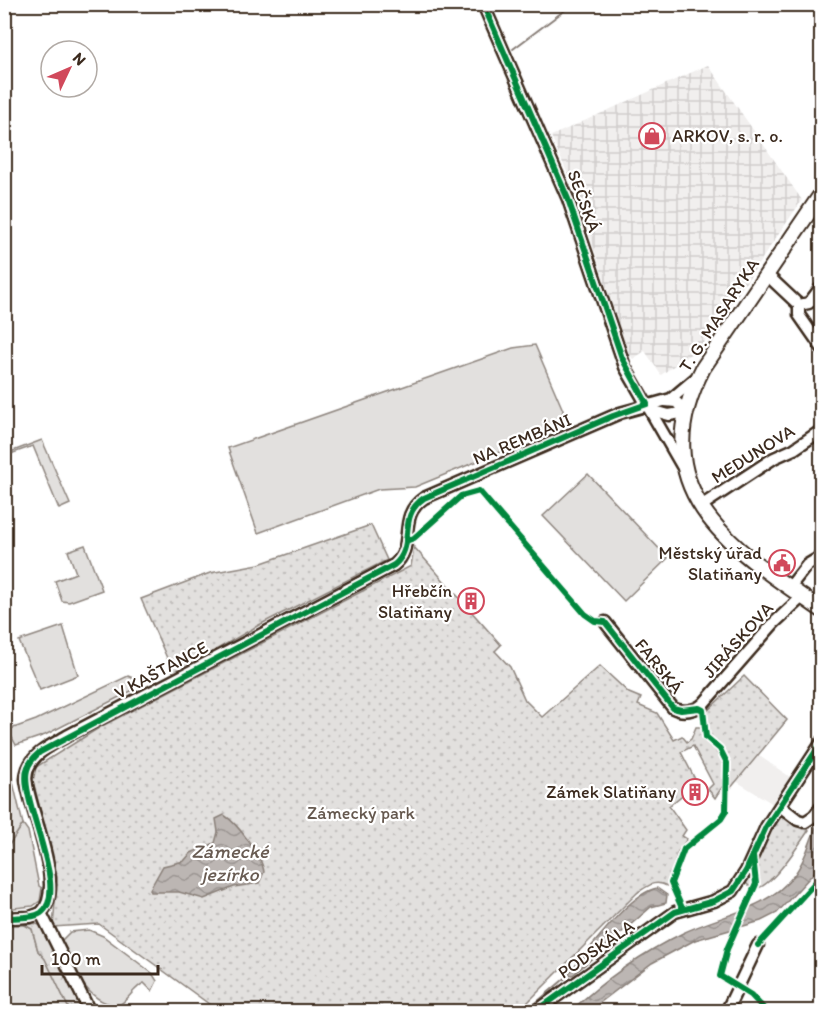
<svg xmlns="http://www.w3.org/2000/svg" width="826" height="1016" font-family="Itim,sans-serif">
<defs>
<pattern id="industrial-grid" width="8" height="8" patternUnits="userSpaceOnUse" patternTransform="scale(1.5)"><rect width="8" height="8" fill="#f1efee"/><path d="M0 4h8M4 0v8" fill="none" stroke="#d0cdcc"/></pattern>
<pattern id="forest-crowns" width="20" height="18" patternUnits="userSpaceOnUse" patternTransform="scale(1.5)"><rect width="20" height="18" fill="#e2e0de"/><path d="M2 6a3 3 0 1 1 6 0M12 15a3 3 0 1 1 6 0" fill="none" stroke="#c3c0be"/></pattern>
<pattern id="park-dots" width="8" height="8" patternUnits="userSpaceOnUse" patternTransform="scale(1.5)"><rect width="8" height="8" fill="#e2e0de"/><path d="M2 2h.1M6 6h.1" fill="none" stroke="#c3c0be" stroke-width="1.8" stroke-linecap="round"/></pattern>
<pattern id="water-waves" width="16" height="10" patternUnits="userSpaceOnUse" patternTransform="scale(1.5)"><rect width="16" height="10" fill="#bcb6b3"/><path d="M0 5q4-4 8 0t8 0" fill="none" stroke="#9a9491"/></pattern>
</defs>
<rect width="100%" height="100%" fill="#fff"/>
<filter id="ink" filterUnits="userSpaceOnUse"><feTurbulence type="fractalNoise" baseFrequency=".0167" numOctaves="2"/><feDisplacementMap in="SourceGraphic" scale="12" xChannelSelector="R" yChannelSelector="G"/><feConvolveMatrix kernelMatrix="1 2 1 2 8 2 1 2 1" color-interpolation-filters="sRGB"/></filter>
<g filter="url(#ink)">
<path fill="#f1efee" d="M758 755 790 777 773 804 736 781Z"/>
<path fill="url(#industrial-grid)" d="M708 65 802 200 712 332 700 347 661 375 645 351 633 359 628 353 576 193 551 136Z"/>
<g fill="#e2e0de" stroke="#8e857e" stroke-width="1.5">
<path d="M535 345 563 410 561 421 553 430 415 487 379 489 258 533 228 448 513 348Z"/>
<path d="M42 440 70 504 59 509 33 446 5 456V454Z"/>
<path d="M588 474 668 558 624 601 543 516Z"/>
<path d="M85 545 102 590 69 602 62 601 55 581 76 573 68 551Z"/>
<path d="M63 626 78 675 40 690 19 641Z"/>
<path d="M128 676 135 679V689L45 735 16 745 8 730 36 720Z"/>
<path d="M23 824 28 831 39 886 42 888 40 901 33 906 5 909V851Z"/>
<path d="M4 925H25L32 929 38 951 45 958 70 1011H5Z"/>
<path d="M89 930 103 936 152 973 157 981 152 991 144 983C134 987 129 1000 119 1005 86 1005 73 966 61 941L70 932Z"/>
</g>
<g fill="url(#forest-crowns)" stroke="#8e857e" stroke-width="1.5">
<path d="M4 745 23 824 5 851H4Z"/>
<path d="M34 923 42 926 87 1011H70L45 959 38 951 32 929 25 925Z"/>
</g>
<g fill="url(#park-dots)" stroke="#8e857e" stroke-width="1.5">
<path d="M371 525 387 560 259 625 174 674 141 599 210 573 259 564Z"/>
<path d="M414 547 501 645 495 651 510 667 525 700 542 717 600 666 629 693 641 698 638 705 657 713 674 740 682 736 687 742 691 739 696 727H701C708 752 726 749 726 781L715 798 708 789 713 784 693 746 681 752 697 783 669 806 686 830 682 836 687 839 678 851 667 886C655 879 648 886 637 893L519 1011 220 1012 99 924 53 927 57 877 33 781 36 767 102 726 411 566Z"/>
<path d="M744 676 787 720 730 789C730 777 731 766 725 755 715 735 706 742 704 714Z"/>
<path d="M779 811 809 830C799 844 769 892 752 889L744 881Z"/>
</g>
<g fill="url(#water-waves)" stroke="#887e77" stroke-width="1.5">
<path d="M224 815C237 823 262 856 264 872L259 883 234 887 204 899 179 892H151L150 889 163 866 184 861 191 853 215 843 218 832 216 819Z"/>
<path d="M821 816V865L777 913 761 921 695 940 652 963 589 1011H571C604 980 642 953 683 933 720 915 768 910 795 874 808 856 811 835 821 816Z"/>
<path d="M657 888 667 895 666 903 651 907 573 975 568 974C590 951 627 894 657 888Z"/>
</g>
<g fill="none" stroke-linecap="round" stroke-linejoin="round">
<g stroke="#887e77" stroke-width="2">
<path d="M513 49 573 4"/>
<path d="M525 1012 569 975"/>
</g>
<defs>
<g id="minor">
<path d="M483 4 568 199 625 367 682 466"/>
<path d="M766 274 799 305"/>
<path d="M799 305V315L822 348"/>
<path d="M799 305 809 303 822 286"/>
<path d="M651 410 669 415 687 412 676 402 665 401"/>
<path d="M701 506 774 458 794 449 822 430"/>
<path d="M789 588 807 565 822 556"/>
<path d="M605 622 673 708C682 713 696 711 704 703L774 623 802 597"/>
<path d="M780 806 798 820 805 822 814 816 822 806"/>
<path d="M41 913C67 887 29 811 26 779 27 755 49 747 67 736L394 565C417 546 396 517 424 498L620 413 671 399 696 378"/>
<path d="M41 913 90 1012"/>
<path d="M4 918 30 917 41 913"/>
<path d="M535 1012 675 912 714 901 733 891 746 871 766 827 822 742"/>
<path d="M726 1012 758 945"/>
</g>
<path id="major" d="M822 193 703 368C640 491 732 549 822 610"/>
</defs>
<use href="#minor" stroke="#3b2a1e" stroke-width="15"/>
<use href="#major" stroke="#3b2a1e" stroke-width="18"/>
<use href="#minor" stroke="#fff" stroke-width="10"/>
<use href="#major" stroke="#fff" stroke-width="14"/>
<defs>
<g id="cycleway">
<path d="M406 541 414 538 461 496 479 491 585 614 595 621 605 622 673 708 681 710 699 708 703 710 706 737 720 749 727 763 726 811 721 819 684 849 671 883 682 908"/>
<path d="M753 856 756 884 727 949 720 976 751 995 767 1012"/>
<path d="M4 918C15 917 32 919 41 913 71 892 19 800 27 770 29 762 34 757 40 752L394 565C417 546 396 517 424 498L613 416 647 404 622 358 568 199 483 4"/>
<path d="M758 945 822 875"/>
<path d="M535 1012 675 912 714 901 733 891 746 871 766 827 822 742"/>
</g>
</defs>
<use href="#cycleway" stroke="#fff" stroke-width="10"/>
<use href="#cycleway" stroke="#00873e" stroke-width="6"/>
</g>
</g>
<defs>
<symbol id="shop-ring" viewBox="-11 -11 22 22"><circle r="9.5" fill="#fff" stroke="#d1495b" stroke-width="1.5"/><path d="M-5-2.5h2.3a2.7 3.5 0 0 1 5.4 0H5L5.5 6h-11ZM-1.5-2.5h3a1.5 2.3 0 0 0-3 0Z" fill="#d1495b"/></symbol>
<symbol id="civic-ring" viewBox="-11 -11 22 22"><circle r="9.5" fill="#fff" stroke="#d1495b" stroke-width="1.5"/><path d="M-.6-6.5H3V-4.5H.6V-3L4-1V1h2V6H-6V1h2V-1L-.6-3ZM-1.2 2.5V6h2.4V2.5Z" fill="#d1495b"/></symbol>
<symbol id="building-ring" viewBox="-11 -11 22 22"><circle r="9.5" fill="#fff" stroke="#d1495b" stroke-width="1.5"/><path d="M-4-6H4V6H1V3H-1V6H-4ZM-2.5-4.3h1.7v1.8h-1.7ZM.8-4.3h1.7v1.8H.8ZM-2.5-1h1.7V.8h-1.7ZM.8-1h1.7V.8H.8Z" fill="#d1495b"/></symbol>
</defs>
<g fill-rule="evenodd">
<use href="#shop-ring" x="637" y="121" width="30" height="30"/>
<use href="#civic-ring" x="767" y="548" width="30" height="30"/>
<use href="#building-ring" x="456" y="586" width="30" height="30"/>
<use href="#building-ring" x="680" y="777" width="30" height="30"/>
</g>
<g text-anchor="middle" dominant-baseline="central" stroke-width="4.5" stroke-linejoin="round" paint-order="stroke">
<g font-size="18" fill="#3b2a1e" stroke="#fff" text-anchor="end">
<text x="672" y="136" text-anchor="start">ARKOV, s. r. o.</text>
<text x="762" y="553">Městský úřad<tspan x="762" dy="21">Slatiňany</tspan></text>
<text x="452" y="591">Hřebčín<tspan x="452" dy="21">Slatiňany</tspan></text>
<text x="676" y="792">Zámek Slatiňany</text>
</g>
<g font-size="18" fill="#3b2a1e" stroke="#fff">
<text transform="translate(584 201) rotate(70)">SEČSKÁ</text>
<text transform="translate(719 315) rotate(-57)">T. G. MASARYKA</text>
<text transform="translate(522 439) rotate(-23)">NA REMBÁNI</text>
<text transform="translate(753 454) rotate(-32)">MEDUNOVA</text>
<text transform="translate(738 640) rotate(-48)">JIRÁSKOVA</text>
<text transform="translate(659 666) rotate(51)">FARSKÁ</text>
<text transform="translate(161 670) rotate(-28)">V KAŠTANCE</text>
<text transform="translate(596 949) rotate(-35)">PODSKÁLA</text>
</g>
<g font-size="18" fill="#65584e" stroke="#fff">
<text x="361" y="813">Zámecký park</text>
</g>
<g font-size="20" font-style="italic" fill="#685b52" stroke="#fff">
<text x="230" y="851">Zámecké<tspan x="230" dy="23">jezírko</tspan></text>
</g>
</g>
<rect width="826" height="1016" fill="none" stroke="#fff" stroke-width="24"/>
<rect x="12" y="12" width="802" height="992" fill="none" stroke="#3b2a1e" stroke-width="2" filter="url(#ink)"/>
<g transform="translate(69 69) rotate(46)"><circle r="28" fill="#ffffff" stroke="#b1aaa5" stroke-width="1.5"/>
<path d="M0-4.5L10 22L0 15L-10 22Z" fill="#d1495b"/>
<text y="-9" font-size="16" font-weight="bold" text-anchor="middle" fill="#3b2a1e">N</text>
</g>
<path d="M42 965v9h116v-9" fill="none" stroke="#3b2a1e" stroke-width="3"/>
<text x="51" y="965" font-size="18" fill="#3b2a1e" stroke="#ffffff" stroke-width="4.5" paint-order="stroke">100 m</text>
</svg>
